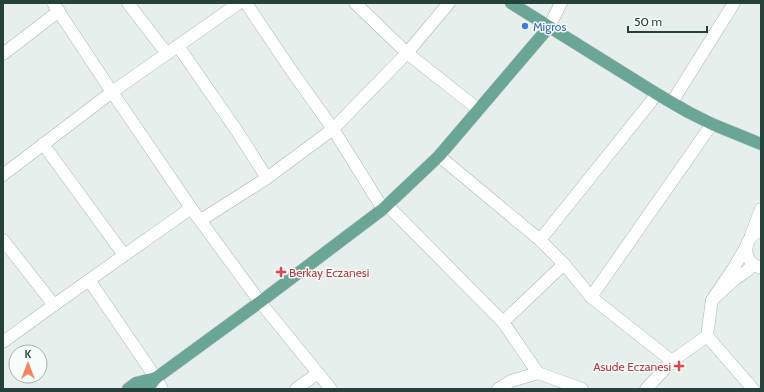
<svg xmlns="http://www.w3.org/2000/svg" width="764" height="392" font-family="Cabin,sans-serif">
<rect width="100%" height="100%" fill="#e6efeb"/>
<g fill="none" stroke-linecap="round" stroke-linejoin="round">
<defs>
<g id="minor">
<path d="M53 3 112 92 191 208 260 302 331 389"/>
<path d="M128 3 167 54"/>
<path d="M246 3 291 70 333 129 383 209"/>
<path d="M355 3 407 53 479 110"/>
<path d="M549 27 561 3"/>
<path d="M178 46 237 131 267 178"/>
<path d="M3 54 59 11"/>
<path d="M672 102 734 3"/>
<path d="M43 144 124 255"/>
<path d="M439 156 540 240 564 264 591 297 712 124"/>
<path d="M3 175 112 92 239 3"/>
<path d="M387 205 503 322 564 264"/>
<path d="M201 220 267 178 333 129 407 53 449 3"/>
<path d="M761 230C742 237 741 262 761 268"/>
<path d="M751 235 761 209"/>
<path d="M3 240 54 305"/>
<path d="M540 240 657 94"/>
<path d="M746 247 733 269 712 300 735 279 747 271 753 264"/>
<path d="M89 280 156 378 162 389"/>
<path d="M591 297 672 361"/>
<path d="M503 322 538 373 582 389"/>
<path d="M707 336 753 389"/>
<path d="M3 342 54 305 191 208"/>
<path d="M296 389 318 373"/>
<path d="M498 389 511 381 538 373"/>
<path d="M646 389 672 361 707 336 712 300"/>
</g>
<g id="major">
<path d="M511 3 657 94 688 112 712 124 761 144"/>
<path d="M128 389 136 383 156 378"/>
<path d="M147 389 156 378 260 302 383 209 439 156 549 27"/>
</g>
</defs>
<use href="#minor" stroke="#a8b8b2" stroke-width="13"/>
<use href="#major" stroke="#c2cac8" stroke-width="13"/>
<use href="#minor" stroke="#fff" stroke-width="12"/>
<use href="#major" stroke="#6aa596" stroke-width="12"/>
</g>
<circle fill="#3f7fe0" stroke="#f7fbf9" stroke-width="1.5" cx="525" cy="26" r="4"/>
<g fill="#e0444e" stroke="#f7fbf9" stroke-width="1.5">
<path d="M279 266h4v4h4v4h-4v4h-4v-4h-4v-4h4z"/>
<path d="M677 360h4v4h4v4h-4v4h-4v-4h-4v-4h4z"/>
</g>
<g text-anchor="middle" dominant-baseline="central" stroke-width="3" stroke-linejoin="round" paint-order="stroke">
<g font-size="12" fill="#366cbe" stroke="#f7fbf9" text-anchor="start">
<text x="533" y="26">Migros</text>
</g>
<g font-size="12" fill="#be3a42" stroke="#f7fbf9" text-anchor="start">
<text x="289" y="272">Berkay Eczanesi</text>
<text x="671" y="366" text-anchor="end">Asude Eczanesi</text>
</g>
</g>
<rect width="764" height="392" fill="none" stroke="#24423a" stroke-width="8"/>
<g transform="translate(28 364)"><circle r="19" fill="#f7fbf9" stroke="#a3b1ad"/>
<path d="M0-3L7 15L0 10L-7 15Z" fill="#f4845f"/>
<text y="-6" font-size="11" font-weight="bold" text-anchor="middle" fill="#24423a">K</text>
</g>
<path d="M628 26v6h79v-6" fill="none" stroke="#24423a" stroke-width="2"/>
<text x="634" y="26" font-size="12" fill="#24423a" stroke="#f7fbf9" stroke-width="3" paint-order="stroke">50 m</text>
</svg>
